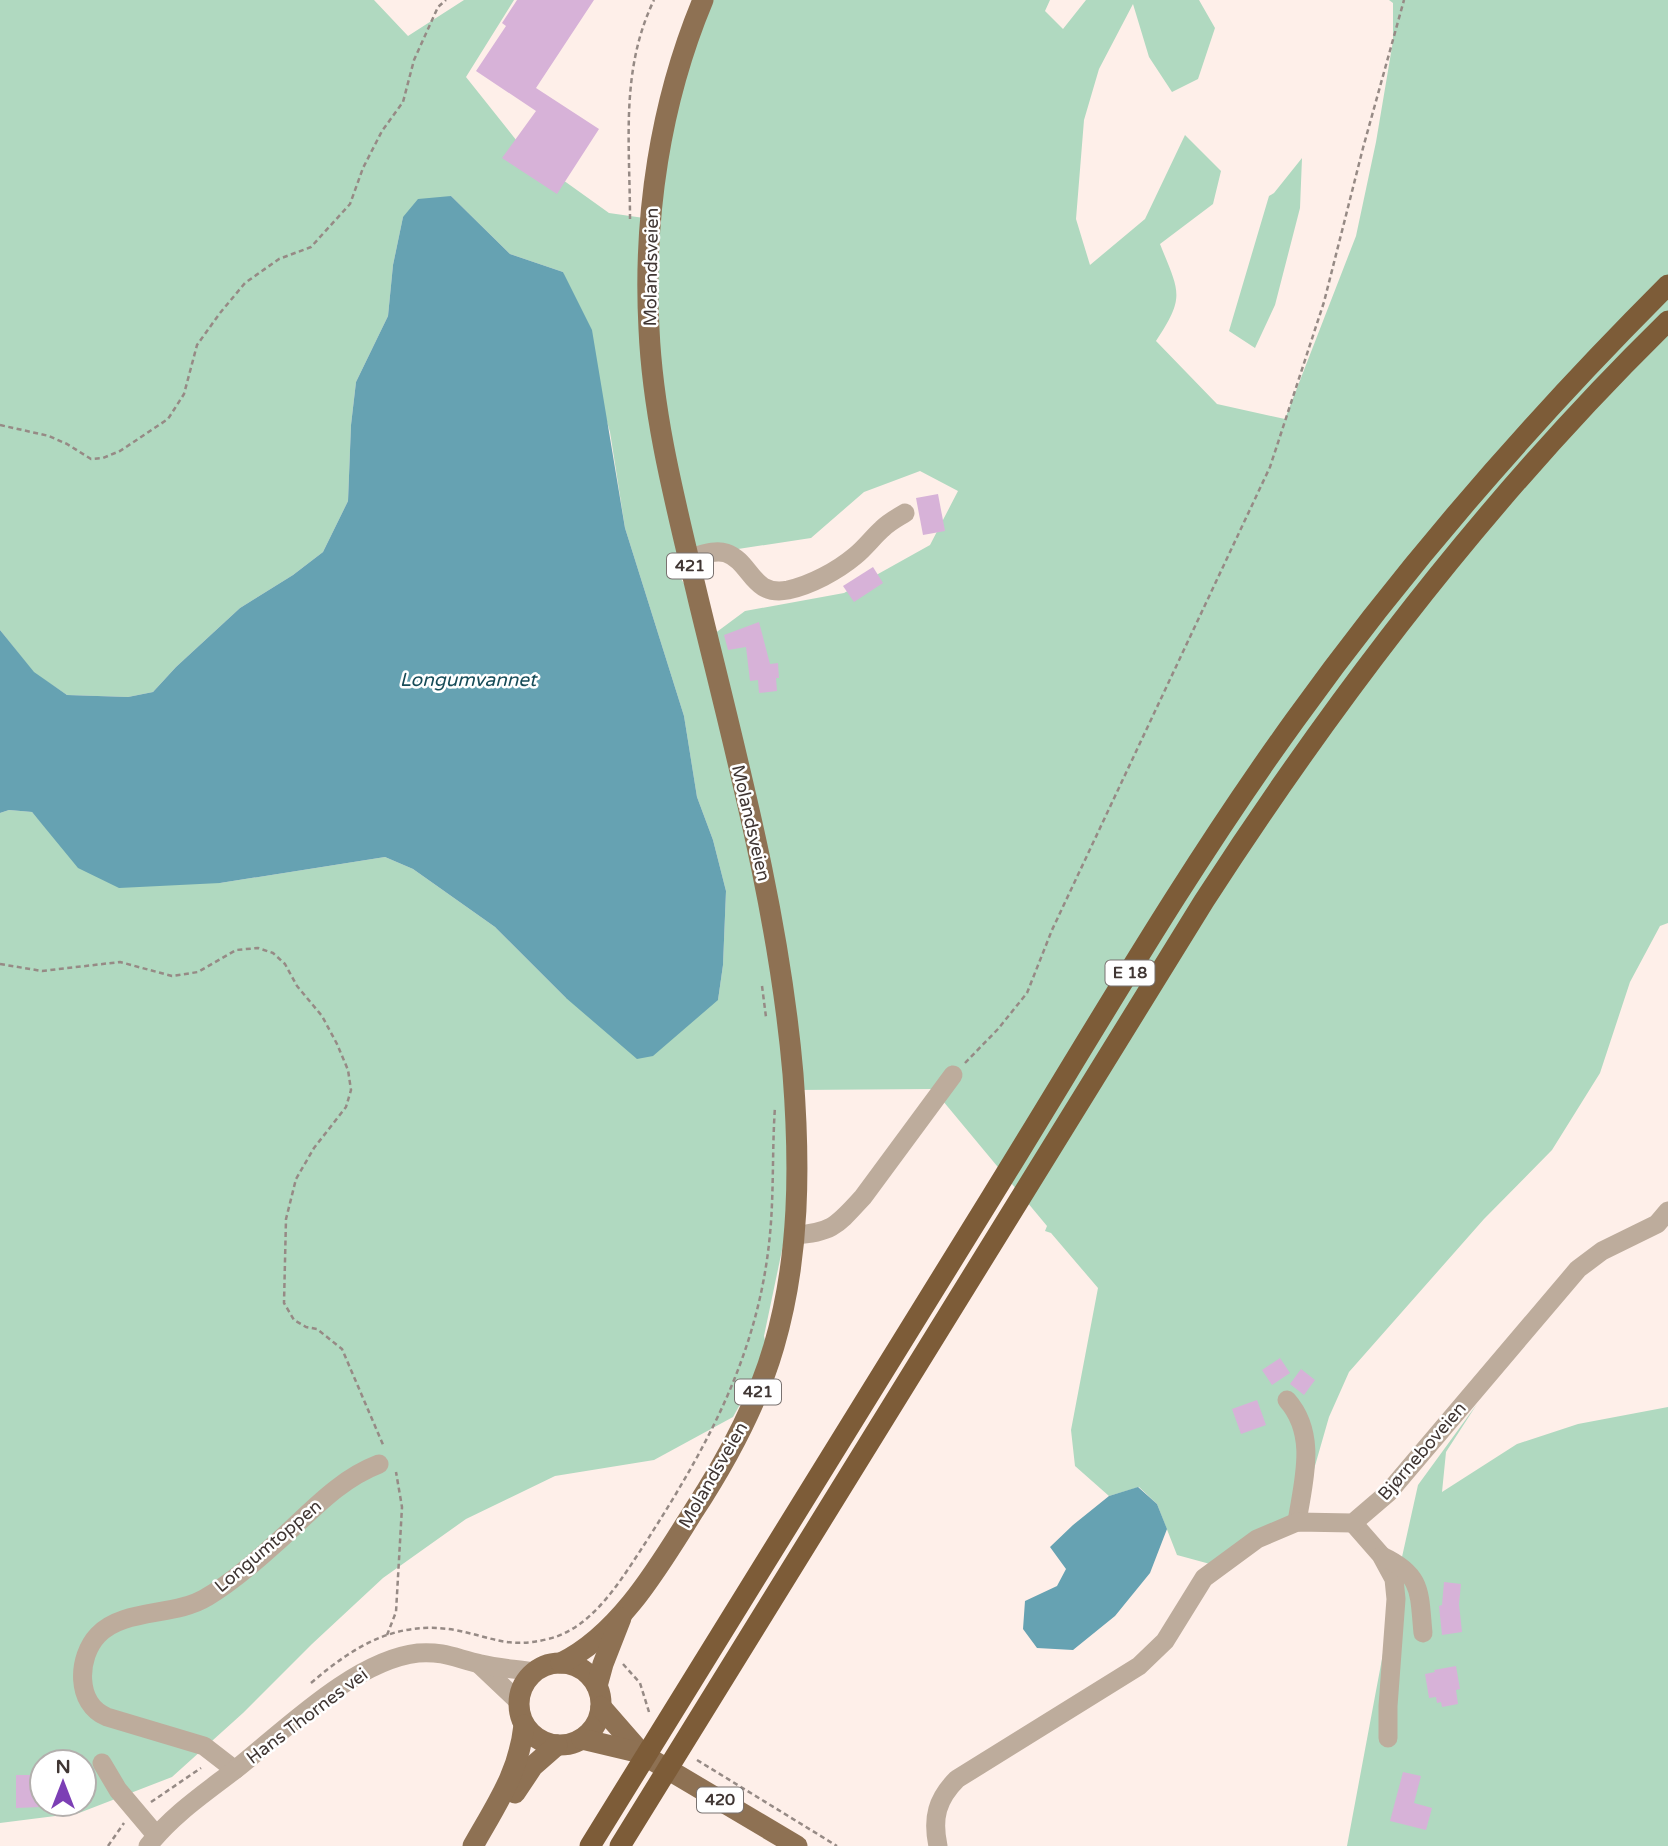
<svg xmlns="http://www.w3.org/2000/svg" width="1668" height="1846" font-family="'Varela Round',sans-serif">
<rect width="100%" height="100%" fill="#feefe9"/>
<g fill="#b0d9c0" fill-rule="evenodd">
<path d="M0 0H374L408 36 464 0H514L466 77 528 155 609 213 644 218 706 0H1050L1045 11 1063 29 1086 0H1199L1215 28 1198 79 1172 92 1149 57 1133 4 1099 69 1084 120 1076 219 1090 265 1145 219 1185 135 1221 171 1213 204 1160 244C1179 292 1186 296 1156 341L1217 404 1285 419 1356 236 1376 142 1393 41V3L1389 0H1668V923L1660 926 1630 982 1600 1073 1552 1150 1484 1219 1349 1372 1329 1417 1302 1511 1221 1567 1177 1555 1157 1504 1139 1487 1109 1496 1075 1466 1071 1430 1098 1288 1051 1233 1045 1231 1047 1226 933 1089 796 1090 786 1231 764 1336 768 1354 733 1417 654 1460 555 1476 466 1519 383 1578 312 1644 243 1713 172 1777 79 1813 0 1823V813L9 810 32 812 52 835 220 883 385 857 413 869 495 927 566 998 718 1000 723 965 726 891 713 840 697 797 684 716 625 528 610 432 563 272 510 254 451 196 403 217 393 265 388 316 356 382 351 425 348 501 323 552 293 575 240 608 176 667 153 692 128 697 67 695 34 673 0 630ZM920 471 958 491 930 545 844 593 745 611 714 634 707 617 679 576 712 553 811 538 864 492ZM42 1762H84V1804H42Z"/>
<path d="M1302 158 1300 208 1275 305 1255 348 1229 331 1269 196 1274 193Z"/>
<path d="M1477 1404 1446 1452 1442 1492 1517 1444 1578 1424 1668 1407V1846H1347L1396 1584 1418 1485Z"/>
</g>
<g fill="#66a2b2">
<path d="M451 196 510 254 563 272 592 330 625 528 684 716 697 797 713 840 726 891 723 965 718 1000 653 1056 637 1059 566 998 495 927 413 869 385 857 220 883 119 888 78 868 32 812 9 810 0 813V630L34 672 67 695 128 697 153 692 176 667 240 608 293 575 323 552 348 501 351 425 356 382 388 316 393 265 403 217 418 199Z"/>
<path d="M1138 1487 1157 1504 1167 1529 1150 1573 1115 1616 1073 1650 1037 1648 1023 1629 1025 1601 1057 1586 1066 1569 1050 1547 1073 1525 1109 1496Z"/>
</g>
<g fill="#d7b2d8">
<path d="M517 0H594L536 88 599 129 557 194 502 158 536 111 476 71 506 26 502 23Z"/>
<path d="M938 494 945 531 923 535 916 498Z"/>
<path d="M873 567 883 583 854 602 843 586Z"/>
<path d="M759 622 770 664 778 663 779 678H776L777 691 759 693 758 680 750 681 746 647 728 650 724 635Z"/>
<path d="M1280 1358 1290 1373 1272 1385 1262 1370Z"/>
<path d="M1301 1369 1315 1380 1304 1395 1290 1384Z"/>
<path d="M1257 1400 1266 1425 1241 1434 1232 1409Z"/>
<path d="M1444 1582 1461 1584 1459 1604 1462 1632 1442 1635 1439 1606 1442 1605Z"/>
<path d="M1456 1666 1460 1689 1456 1690 1458 1704 1442 1707 1441 1702 1437 1703 1436 1697 1429 1698 1425 1674 1435 1672 1434 1670Z"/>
<path d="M1403 1772 1421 1776 1414 1803 1432 1808 1426 1830 1390 1821Z"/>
<path d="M16 1775H42L41 1807 16 1808Z"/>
</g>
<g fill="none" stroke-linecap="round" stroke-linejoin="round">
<g stroke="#968a85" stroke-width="2.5" stroke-dasharray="5 3.5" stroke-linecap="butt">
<path d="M630 219C630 144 620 70 654 0"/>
<path d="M0 425 49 436 67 444 91 459 103 458 120 451 168 419 184 394 197 345 220 313 245 283 279 259 311 247 350 204 363 168 382 131 403 102 414 60 438 7 446 0"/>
<path d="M0 964 42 971 120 962 172 976 198 972 236 950 258 948 273 953 285 964 297 986 322 1016 337 1044 348 1070 351 1090 346 1107 314 1148 296 1179 286 1219 284 1303 294 1320 306 1327 317 1329 342 1349 384 1447"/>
<path d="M762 986 766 1017"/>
<path d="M965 1063 998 1029 1027 993 1052 930 1270 467 1324 302 1363 148 1404 0"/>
<path d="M387 1635 396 1612 402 1507 396 1472"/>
<path d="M623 1664 640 1683 649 1712"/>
<path d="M311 1683C354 1646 396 1620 455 1630 492 1637 508 1649 548 1639 592 1629 621 1580 644 1545 707 1447 759 1354 770 1234 774 1192 772 1150 775 1107"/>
<path d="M697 1760 837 1846"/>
<path d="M151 1802 201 1768"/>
<path d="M108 1846 124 1823"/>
</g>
<g stroke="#bdac9c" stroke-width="19">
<path d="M688 558C699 556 714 549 726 553 752 562 751 597 788 590 811 585 837 571 855 556 865 548 873 537 882 529 889 522 897 518 905 513"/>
<path d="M794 1235C833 1233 838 1224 863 1197L953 1075"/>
<path d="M1287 1400C1318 1435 1303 1482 1297 1522"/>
<path d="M1353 1523 1381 1555 1394 1579 1396 1599 1388 1706V1738"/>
<path d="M1382 1556C1423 1575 1419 1593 1423 1633"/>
<path d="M479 1664 518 1701"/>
<path d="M102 1763 118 1790 156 1835"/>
<path d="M235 1770 204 1746 107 1717C75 1704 77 1657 98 1635 123 1608 175 1617 207 1597 231 1583 254 1563 275 1544 308 1515 337 1480 379 1464"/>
<path d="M148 1846C172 1815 205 1793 236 1769 285 1730 355 1660 418 1653 445 1651 457 1659 481 1664 498 1668 516 1669 534 1672"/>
<path d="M938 1846C932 1818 937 1799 957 1779L1139 1666 1165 1641 1204 1578 1257 1539 1297 1522 1353 1523 1388 1493 1578 1269 1602 1251 1657 1224 1668 1211"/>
</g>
<g stroke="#8e7153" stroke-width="21">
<circle cx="560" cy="1704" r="41"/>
<path d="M561 1663C620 1634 659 1566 693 1512 727 1460 757 1405 774 1346 800 1257 800 1165 793 1074 779 912 736 755 698 598 677 509 653 420 649 329 643 217 660 103 703 0"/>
<path d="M597 1686 603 1664 621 1618"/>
<path d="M601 1707 642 1754 797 1846"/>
<path d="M582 1739 641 1753"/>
<path d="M515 1793 533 1766 557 1745"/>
<path d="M473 1846C496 1805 519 1773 524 1725"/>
</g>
<g stroke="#7d5c38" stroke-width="21">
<path d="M590 1846C724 1629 858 1412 992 1196 1091 1036 1185 872 1295 720 1407 564 1532 421 1668 285"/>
<path d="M620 1846 1204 901C1339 692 1490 495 1668 321"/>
</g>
</g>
<g text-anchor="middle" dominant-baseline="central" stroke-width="5" stroke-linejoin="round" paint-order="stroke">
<g fill="#fff" stroke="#797270" stroke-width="2">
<rect x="667" y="553.5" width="46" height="25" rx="5"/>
<rect x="1105.5" y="960.5" width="49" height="25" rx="5"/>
<rect x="735" y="1379.5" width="46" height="25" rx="5"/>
<rect x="697" y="1787.5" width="46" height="25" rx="5"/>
</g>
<g font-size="16" font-weight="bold" fill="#403633">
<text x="690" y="566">421</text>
<text x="1130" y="973">E 18</text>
<text x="758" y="1392">421</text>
<text x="720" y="1800">420</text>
</g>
<g font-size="18" fill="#403633" stroke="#fff">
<text transform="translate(651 267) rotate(-89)">Molandsveien</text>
<text transform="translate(751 823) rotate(77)">Molandsveien</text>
<text transform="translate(1422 1451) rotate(-49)">Bjørneboveien</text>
<text transform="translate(713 1475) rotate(-60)">Molandsveien</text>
<text transform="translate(268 1546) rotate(-40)">Longumtoppen</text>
<text transform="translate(307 1716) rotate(-37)">Hans Thornes vei</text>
</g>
<g font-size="19" font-style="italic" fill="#174c58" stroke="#fff">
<text x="468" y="680">Longumvannet</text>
</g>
</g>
<g transform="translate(63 1783)"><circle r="33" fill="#ffffff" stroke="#b3afad" stroke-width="2"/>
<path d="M0-5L12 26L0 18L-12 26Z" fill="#7c3fb5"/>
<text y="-10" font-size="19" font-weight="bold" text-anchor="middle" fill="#403633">N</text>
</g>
</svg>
